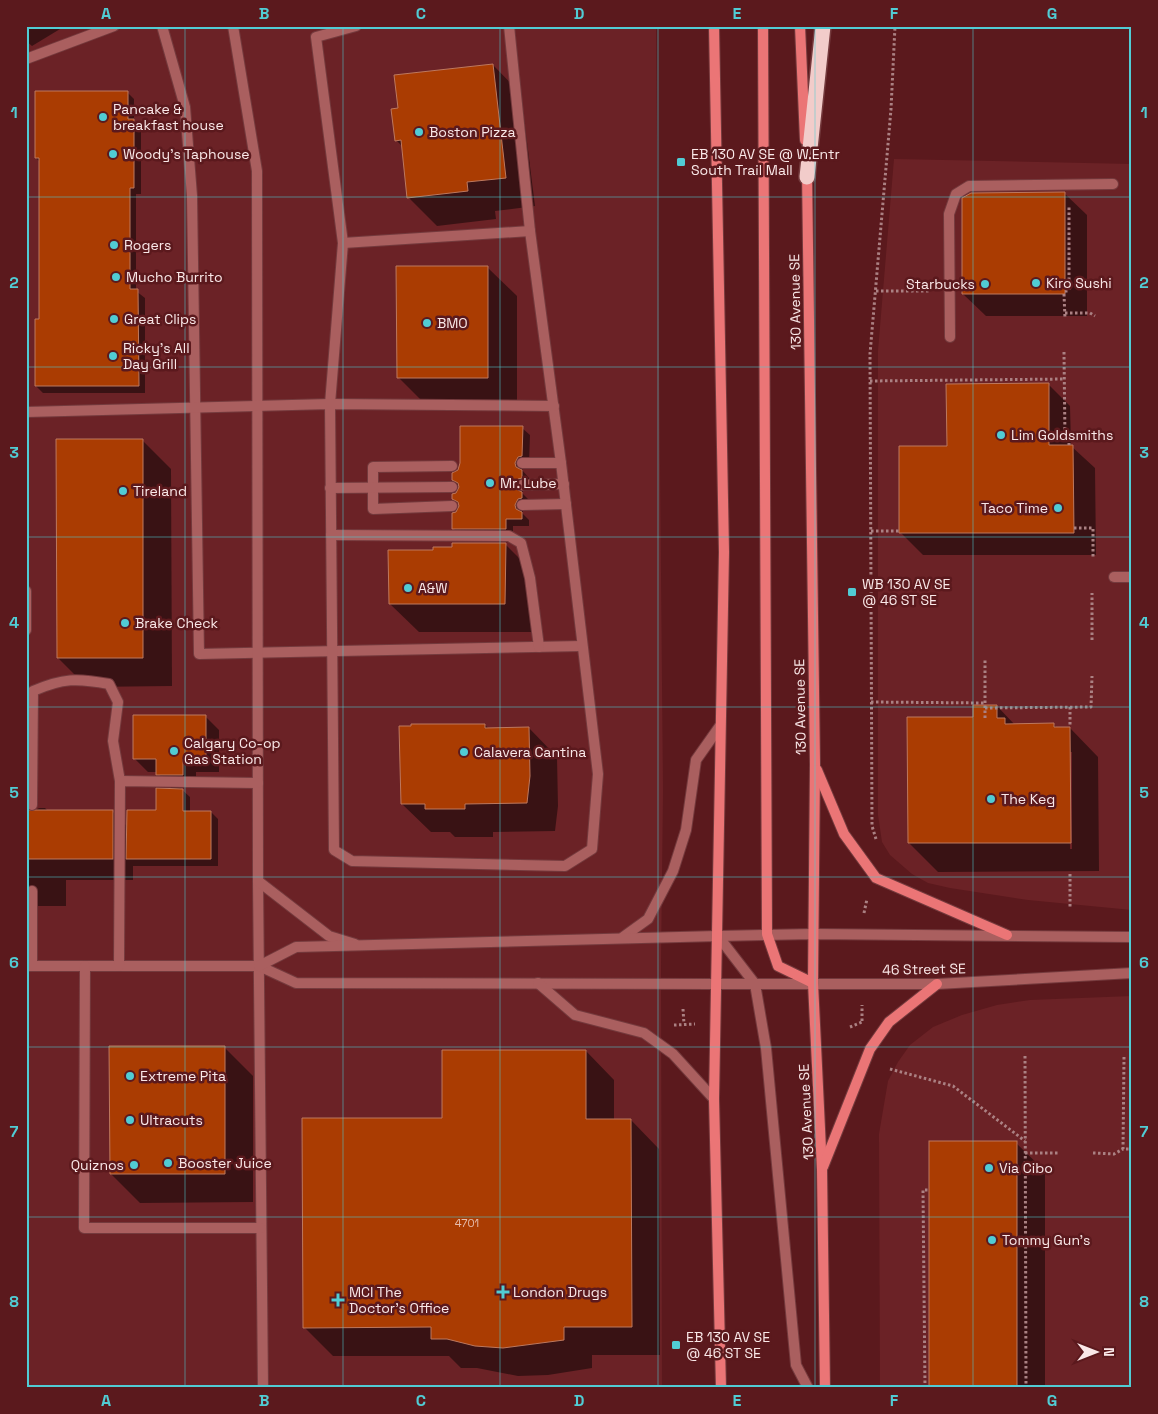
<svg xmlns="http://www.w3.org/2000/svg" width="1158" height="1414" font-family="'Space Grotesk',sans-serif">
<rect width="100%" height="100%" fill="#5b191d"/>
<g fill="#6b2226">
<path d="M26 26H656L663 791 661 963 662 1388H26Z"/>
<path d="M894 159 1132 164V910L1028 900 950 888 928 883 912 874 890 855 882 842 878 815V351Z"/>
<path d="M1132 996V1388H880L879 1134 888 1081 898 1062 910 1045 933 1027 962 1015 997 1005 1030 1000Z"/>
</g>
<g fill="#0007" fill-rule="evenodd">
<path d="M26 26H65L32 46 26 41Z"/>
<path d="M493 65 521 94 535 206 495 211 496 219 437 226 408 197 403 147 396 140 399 109Z"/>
<path d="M127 92 134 99V121L141 128V194H136V291L145 298V393H43L36 386 40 320V162L36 158Z"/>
<path d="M1064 193 1087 215V316H986L963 294Z"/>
<path d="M488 268 517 296V406H427L398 377Z"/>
<path d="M1048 384 1070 406 1071 446 1095 468 1096 555H923L901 533 948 447Z"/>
<path d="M522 428 530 435 529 463 525 464 522 470 529 478V485L525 486 522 493 529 500 522 513 529 520V526H513V536H460L453 528 460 505 453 499 460 487 453 480Z"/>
<path d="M142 440 171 469 172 686 87 687 58 658Z"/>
<path d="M505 544 534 573 533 632H419L390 604 434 551Z"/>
<path d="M997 706 1015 725H1054L1057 728H1070L1098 757 1099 871 938 872 909 843 974 718ZM1069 752H1072V849H1070Z"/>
<path d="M205 716 219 730V772H196V788H180L190 797V812H211L218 819V866H133V880H66V906H26V809L31 813 39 808H45L48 811H112L128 827 157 811 173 790 157 772H148L134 758Z"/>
<path d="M485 725 489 729 529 728 557 757 558 806 555 831 493 832V837H455L450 832H431L402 804Z"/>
<path d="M224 1047 253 1076V1202L140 1203 111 1174Z"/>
<path d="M586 1051 614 1080V1120H631L659 1149 660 1355H592V1368L548 1375 518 1376 477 1368H461L449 1356H333L304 1327 443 1119Z"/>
<path d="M1016 1143 1045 1171V1388H932L930 1385Z"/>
</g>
<g fill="#aa3c02" stroke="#bd785e">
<path d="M493 64 506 178 467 182 468 191 407 198 401 140 395 141 391 109 398 108 394 75Z"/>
<path d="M35 91H128V119H134V188H130V289H138L139 386H35V319H39V158H35Z"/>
<path d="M1065 192V294H962V198L971 193Z"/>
<path d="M396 266H488V378H397Z"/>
<path d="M1049 383V445H1073L1074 533H899V446H947L946 384Z"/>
<path d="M460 426H523L522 456 518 457 515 463 516 467 522 470V478L518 479 515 485 516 489 522 492V498L518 499 515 505 516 509 522 512V519H506V529H452V513L456 512 459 506 458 502 452 499V494L456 493 459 487 458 483 452 480V473L458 470 460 463Z"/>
<path d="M56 439H143V658H57Z"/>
<path d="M452 543H506L505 604H389L388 550H433V547H452Z"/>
<path d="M973 705H997V718H1005V724L1054 723V727H1070L1071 843H908L907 717H973Z"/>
<path d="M133 715H206V759H183V775H156V759H133Z"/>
<path d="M411 724H485V728L529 727 530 776 527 803 465 804V809H425V804H401L399 726H411Z"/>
<path d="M156 788 183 789V811H211V859H126L127 810H156Z"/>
<rect x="26" y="810" width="87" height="49"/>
<path d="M109 1046H225V1174H110Z"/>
<path d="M442 1050H586V1119H631L632 1327H564V1340L503 1348 475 1346 447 1339H431V1327L303 1328 302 1118H442Z"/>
<rect x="929" y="1141" width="88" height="245"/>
</g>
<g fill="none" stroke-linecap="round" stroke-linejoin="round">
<defs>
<g id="service">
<path d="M162 26 185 107 192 196 199 654 582 646"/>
<path d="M233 26 257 171 258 881 263 1388"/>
<path d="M356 26 316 37 343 243 330 404 334 850 352 861 565 866 592 849 598 774 561 463 530 231 509 26"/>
<path d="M26 59 114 26"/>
<path d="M343 243 530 231"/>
<path d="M950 337 949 214 956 194 969 186 1113 184"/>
<path d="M26 412 330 404 554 406"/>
<path d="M522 463H561"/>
<path d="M452 466 373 467V509L452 506"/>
<path d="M522 485 564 484"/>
<path d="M330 488 452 487"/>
<path d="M522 505 566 504"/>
<path d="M331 535 509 536 521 543 530 578 539 647"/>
<path d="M1114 577H1132"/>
<path d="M26 591V630"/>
<path d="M32 805 33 691C63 678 77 678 109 684L118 702 113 741 120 781"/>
<path d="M258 881 329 936 355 944"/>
<path d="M32 891V966"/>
<path d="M623 937 648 919 673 871 686 830 696 760 720 726"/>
<path d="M26 966H259L296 983 716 984"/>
<path d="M85 966 84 1228H261"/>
<path d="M119 966 120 781 258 783"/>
<path d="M259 966 296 947 718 936 755 984 766 1048 796 1365 808 1388"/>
<path d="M538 983 575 1015 644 1033 673 1054 714 1099"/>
</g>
<g id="minor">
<path d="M718 936 814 934 1132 937"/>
<path d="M716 984H937L1132 973"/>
</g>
<g id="secondary">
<path d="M714 26 724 552 714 1099 721 1388"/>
<path d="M763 26 767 934 778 966 813 983"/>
<path d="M800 26 805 140"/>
<path d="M807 172 815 764 813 983 822 1170 825 1388"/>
<path d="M817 770 844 834 876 878 1007 935"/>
<path d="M823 1167 870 1049 889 1022 937 984"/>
</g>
<path id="motorway" d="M807 177 823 26"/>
</defs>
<use href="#service" stroke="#743a3d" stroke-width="12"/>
<use href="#minor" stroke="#743a3d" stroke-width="12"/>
<use href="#secondary" stroke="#743a3d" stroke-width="12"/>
<use href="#motorway" stroke="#743a3d" stroke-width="18"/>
<g stroke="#ab8183" stroke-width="3" stroke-dasharray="2.5 2.5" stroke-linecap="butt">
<path d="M876 291H930"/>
<path d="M1065 291H1069V207"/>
<path d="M1064 294 1065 319"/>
<path d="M1065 313H1090L1095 316"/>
<path d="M1064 352 1065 440H1069V445"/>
<path d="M870 381 1065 379"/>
<path d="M1074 528H1093V559"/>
<path d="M871 531H899"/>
<path d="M1092 640V593"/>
<path d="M871 702 985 703"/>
<path d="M1070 707V727"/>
<path d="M985 708 1091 707 1092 676"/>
<path d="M985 718V658"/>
<path d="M876 839 872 826 870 354 891 109 895 26"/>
<path d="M1070 874V908"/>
<path d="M864 913 867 899"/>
<path d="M683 1009 684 1024"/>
<path d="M862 1021V1005"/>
<path d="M674 1025 695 1024"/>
<path d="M850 1027 862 1022"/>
<path d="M1025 1056 1026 1388"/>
<path d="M1124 1057 1123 1149H1132"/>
<path d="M890 1069 953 1086 1025 1141"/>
<path d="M1025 1153H1059"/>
<path d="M1093 1153 1114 1154 1123 1149"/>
<path d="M925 1388 923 1190H929"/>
</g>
<use href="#service" stroke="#aa5f5f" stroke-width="10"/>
<use href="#minor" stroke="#aa5f5f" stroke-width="10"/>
<use href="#secondary" stroke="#eb7576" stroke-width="10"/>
<use href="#motorway" stroke="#f2ccca" stroke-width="15"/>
</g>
<path fill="none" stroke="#51ccd4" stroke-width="1" stroke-opacity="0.55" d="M185 26V1388M343 26V1388M500 26V1388M658 26V1388M815 26V1388M973 26V1388M26 197H1132M26 367H1132M26 537H1132M26 707H1132M26 877H1132M26 1047H1132M26 1217H1132"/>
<g fill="#51ccd4" stroke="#5b191d" stroke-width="2">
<circle cx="103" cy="117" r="5"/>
<circle cx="419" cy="132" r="5"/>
<circle cx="113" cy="154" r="5"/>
<rect x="676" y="157" width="10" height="10" rx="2.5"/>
<circle cx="114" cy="245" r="5"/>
<circle cx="116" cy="277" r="5"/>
<circle cx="1036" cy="283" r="5"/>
<circle cx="985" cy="284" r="5"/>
<circle cx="114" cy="319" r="5"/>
<circle cx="427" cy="323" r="5"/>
<circle cx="113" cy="356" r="5"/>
<circle cx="1001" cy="435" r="5"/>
<circle cx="490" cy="483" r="5"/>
<circle cx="123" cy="491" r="5"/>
<circle cx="1058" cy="508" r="5"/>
<circle cx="408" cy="588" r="5"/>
<rect x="847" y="587" width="10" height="10" rx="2.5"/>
<circle cx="125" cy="623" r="5"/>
<circle cx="174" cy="751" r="5"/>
<circle cx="464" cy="752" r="5"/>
<circle cx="991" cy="799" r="5"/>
<circle cx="130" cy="1076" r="5"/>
<circle cx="130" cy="1120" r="5"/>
<circle cx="168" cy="1163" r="5"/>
<circle cx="134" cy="1165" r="5"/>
<circle cx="989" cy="1168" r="5"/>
<circle cx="992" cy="1240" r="5"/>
<path d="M500.5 1284.5h5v5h5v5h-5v5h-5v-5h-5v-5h5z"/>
<path d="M335.5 1292.5h5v5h5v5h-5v5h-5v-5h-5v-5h5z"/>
<rect x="671" y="1340" width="10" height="10" rx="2.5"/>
</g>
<g text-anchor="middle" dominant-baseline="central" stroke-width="5" stroke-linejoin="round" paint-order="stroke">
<g font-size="11" fill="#e6bdae">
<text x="467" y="1223">4701</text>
</g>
<g font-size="14" fill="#fae8e8" stroke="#5b191d" text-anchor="start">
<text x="113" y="109">Pancake &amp;<tspan x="113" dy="16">breakfast house</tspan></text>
<text x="429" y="132">Boston Pizza</text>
<text x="123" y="154">Woody's Taphouse</text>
<text x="691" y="154">EB 130 AV SE @ W.Entr<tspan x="691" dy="16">South Trail Mall</tspan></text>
<text x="124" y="245">Rogers</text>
<text x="126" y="277">Mucho Burrito</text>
<text x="1046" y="283">Kiro Sushi</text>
<text x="975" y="284" text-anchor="end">Starbucks</text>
<text x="124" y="319">Great Clips</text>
<text x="437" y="323">BMO</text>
<text x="123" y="348">Ricky's All<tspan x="123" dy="16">Day Grill</tspan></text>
<text x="1011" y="435">Lim Goldsmiths</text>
<text x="500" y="483">Mr. Lube</text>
<text x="133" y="491">Tireland</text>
<text x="1048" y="508" text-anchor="end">Taco Time</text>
<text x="862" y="584">WB 130 AV SE<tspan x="862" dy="16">@ 46 ST SE</tspan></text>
<text x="418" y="588">A&amp;W</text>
<text x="135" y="623">Brake Check</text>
<text x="184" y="743">Calgary Co-op<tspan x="184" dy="16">Gas Station</tspan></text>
<text x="474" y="752">Calavera Cantina</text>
<text x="1001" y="799">The Keg</text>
<text x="140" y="1076">Extreme Pita</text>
<text x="140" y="1120">Ultracuts</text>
<text x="178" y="1163">Booster Juice</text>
<text x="124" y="1165" text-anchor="end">Quiznos</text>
<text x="999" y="1168">Via Cibo</text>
<text x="1002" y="1240">Tommy Gun's</text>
<text x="349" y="1292">MCI The<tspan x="349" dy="16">Doctor's Office</tspan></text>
<text x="513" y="1292">London Drugs</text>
<text x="686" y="1337">EB 130 AV SE<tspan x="686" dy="16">@ 46 ST SE</tspan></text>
</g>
<g font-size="14" fill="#fae8e8" stroke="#5b191d">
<text transform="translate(795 302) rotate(-91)">130 Avenue SE</text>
<text transform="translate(800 707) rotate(-91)">130 Avenue SE</text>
<text transform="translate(924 969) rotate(-1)">46 Street SE</text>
<text transform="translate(806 1112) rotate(-93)">130 Avenue SE</text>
</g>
</g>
<rect width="1158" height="1414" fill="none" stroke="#5b191d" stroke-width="55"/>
<g transform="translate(1096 1352) rotate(90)" stroke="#5b191d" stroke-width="4" paint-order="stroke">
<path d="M0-4L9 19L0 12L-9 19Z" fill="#fae8e8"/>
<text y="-8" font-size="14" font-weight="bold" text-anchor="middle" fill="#fae8e8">N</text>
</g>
<rect x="28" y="28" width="1102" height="1358" fill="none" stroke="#51ccd4" stroke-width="2"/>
<g font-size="16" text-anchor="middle" font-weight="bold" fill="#51ccd4">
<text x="106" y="19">A</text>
<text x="264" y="19">B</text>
<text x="421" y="19">C</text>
<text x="579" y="19">D</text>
<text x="737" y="19">E</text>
<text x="894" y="19">F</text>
<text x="1052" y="19">G</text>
<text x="14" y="118">1</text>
<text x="1144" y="118">1</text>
<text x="14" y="288">2</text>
<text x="1144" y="288">2</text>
<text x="14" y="458">3</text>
<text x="1144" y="458">3</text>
<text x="14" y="628">4</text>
<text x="1144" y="628">4</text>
<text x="14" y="798">5</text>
<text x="1144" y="798">5</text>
<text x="14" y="968">6</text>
<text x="1144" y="968">6</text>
<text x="14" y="1137">7</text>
<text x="1144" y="1137">7</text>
<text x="14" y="1307">8</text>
<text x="1144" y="1307">8</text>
<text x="106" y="1406">A</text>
<text x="264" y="1406">B</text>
<text x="421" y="1406">C</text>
<text x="579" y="1406">D</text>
<text x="737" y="1406">E</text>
<text x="894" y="1406">F</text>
<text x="1052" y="1406">G</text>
</g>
</svg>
